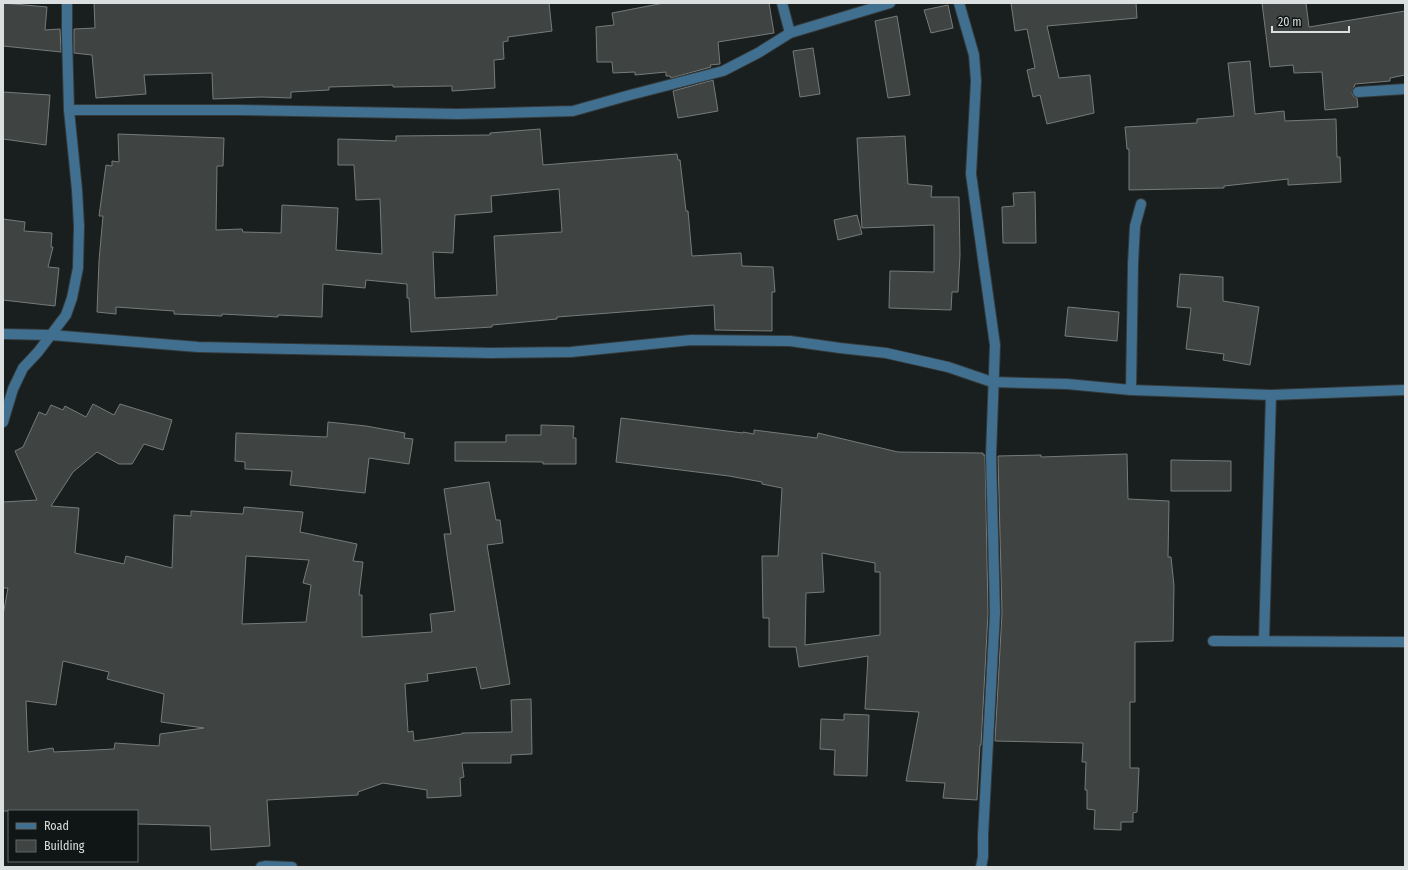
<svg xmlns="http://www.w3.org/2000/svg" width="1408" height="870" font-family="'Fira Sans Condensed',sans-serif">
<rect width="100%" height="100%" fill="#191e1e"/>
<g fill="#3f4342" stroke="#767b7a" fill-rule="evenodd">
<path d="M3 3 47 7 45 30 60 29 61 52 3 46Z"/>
<path d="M94 3H549L552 31 508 37V41L503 42 504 59 494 60 495 88 452 91V86L393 87V85L329 87V90L291 92V98L261 97 213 99 212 73 144 75 146 94 96 98 92 55 74 53V29L95 28Z"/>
<path d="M664 3H769L774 33 718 42 720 64 710 65 711 67 671 78 670 76H666V72L635 75V72L613 73 612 62H597L596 27 614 25 612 13Z"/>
<path d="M1011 3H1136L1137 18 1047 26 1059 78 1090 75 1094 113 1047 124 1040 95 1033 97 1027 70 1035 68 1027 29 1015 31Z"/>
<path d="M1262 3H1306L1309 27 1405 11V75L1390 78V81L1355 84 1352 93 1353 96 1357 98 1358 107 1325 110 1322 72 1294 73 1293 65 1270 67Z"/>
<path d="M948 5 953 28 931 33 924 10Z"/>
<path d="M897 16 910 95 888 98 875 21Z"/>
<path d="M813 48 820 94 800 97 793 51Z"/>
<path d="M1250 61 1255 114 1284 111 1285 121 1336 119 1337 157H1340L1341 182 1288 185V179L1224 186V188L1129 190V149H1127L1125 127 1197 123V119L1234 116 1228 63Z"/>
<path d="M713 80 718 111 678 118 673 91Z"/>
<path d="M3 92 50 95 46 145 3 139Z"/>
<path d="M540 129 543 165 677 154 678 160H680L686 211H688L692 256 741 253 742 266 773 267 775 292H772V331L715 330 714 305 557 317V319L492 325V327L411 332 409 298H407V284L366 280 365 288 323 284 322 317 278 315V317L222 314V316L174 314V311L116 307V314L97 312 99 261 103 216H99L106 165 112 166V161L119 162 118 134 224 138 223 166H217L216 230 242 229 243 232 281 233 282 205 338 208 336 250 382 254 380 199 356 200 354 165H338V139L396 141V136L490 135V133ZM559 189 562 232 494 236 497 295 435 298 433 252 453 253 455 215 492 212 491 196Z"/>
<path d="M905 136 908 184 932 186 931 197H959L960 255 958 292H952L951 310 889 308 890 271 934 272V225L862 228 857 138Z"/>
<path d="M1035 192 1036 243H1003L1002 207 1014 206 1013 193Z"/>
<path d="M857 215 862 234 838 240 834 220Z"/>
<path d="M3 219 25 222 24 231 52 233 51 247H53L48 267 59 268 55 306 3 300Z"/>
<path d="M1180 274 1223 277V301L1259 307 1250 365 1223 360 1224 354 1186 349 1191 308 1177 307Z"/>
<path d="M1068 307 1119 312 1117 341 1065 336Z"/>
<path d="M93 404 114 415 120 404 172 420 163 450 144 444 132 464H119L97 452 73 472 51 506 79 508 75 553 124 564 126 556 172 568 174 515 191 516V511L243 514 244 507 303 512 300 532 357 544 353 561 363 562 359 595H362V637L432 632 430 614 455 611 444 534H451L444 489 489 482 496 520H500L503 543 487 545 510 684 481 689 476 667 427 674 428 681 405 684 408 732 413 731 414 741 462 734V733L512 732 511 700 531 699 532 754 511 755V763H462L464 777 460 778 461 796 427 798V790L383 783 358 792V795L267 800 270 846 211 850 210 826 137 824V811H3V615L8 588H3V502L37 500 15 451 23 447 39 412 46 415 51 405 63 410 65 406 86 417ZM246 556 309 560 303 583 311 585 306 622 242 624ZM63 661 109 672 107 679 164 694 161 722 204 728 160 734 159 746 115 743 114 749 54 752 53 748 28 752 26 701 56 705Z"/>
<path d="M621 418 743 433V432L754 434V430L817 438 818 433 898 452 983 453V455H985L988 613 981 745H980L977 800 943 798 945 783 906 781 919 712 865 709 868 656 799 667 796 647H769V618H763L762 556H778L782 488 762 484V482L729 476 616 462ZM822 553 875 563V572H880V635L805 645 806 593 824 592Z"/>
<path d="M328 422 366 426 405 433 404 438 413 439 409 464 369 458 365 493 290 485 292 471 245 469V462L235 461 236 433 327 437Z"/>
<path d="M541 425 574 426 573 438H576V464H543V462L455 461V442H506V435H541Z"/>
<path d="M1127 454 1128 499 1169 501 1168 557H1171L1174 586 1173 641 1135 642V702H1130V768H1139L1137 812 1133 813V822H1121V830L1094 829 1095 810 1087 809V790H1085L1086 762H1082L1083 743 995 741 1002 613 998 456 1041 455V457Z"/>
<path d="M1171 460 1231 461V491H1171Z"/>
<path d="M844 714 869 715 867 776 834 775 835 750 820 749 821 719 844 720Z"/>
</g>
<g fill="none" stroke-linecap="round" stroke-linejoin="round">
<defs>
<g id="minor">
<path d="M782 3 790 33"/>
<path d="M959 3 974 55 976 81 971 174 995 345 991 455 995 613 983 835V857L981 867"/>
<path d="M1358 92 1405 89"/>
<path d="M69 110H238L458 114 573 111 630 95 723 71 758 53 790 33 890 3"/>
<path d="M3 334 51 335 198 347 491 353 571 352 691 340 790 341 840 348 886 353 948 367 992 382 1067 384 1131 390 1271 395 1405 390"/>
<path d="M1131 390 1133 264 1135 226 1141 204"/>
<path d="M3 422 13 389 23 368 38 352 66 315 72 298 78 268 79 226 77 190 69 110 67 36V3"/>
<path d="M1213 641 1405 642"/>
<path d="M1264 641 1271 395"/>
<path d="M261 867 266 866 292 867"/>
</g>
</defs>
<use href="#minor" stroke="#343939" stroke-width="12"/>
<use href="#minor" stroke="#406f8f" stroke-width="10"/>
</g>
<rect width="1408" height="870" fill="none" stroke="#dcdfdf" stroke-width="8"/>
<rect x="8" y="810" width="130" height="52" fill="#101515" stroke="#626666"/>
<rect x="16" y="823" width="20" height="6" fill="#406f8f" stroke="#626666"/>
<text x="44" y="830" font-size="12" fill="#dcdfdf">Road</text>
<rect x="16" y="840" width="20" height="12" fill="#3f4342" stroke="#626666"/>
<text x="44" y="850" font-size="12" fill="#dcdfdf">Building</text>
<path d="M1272 26v6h77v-6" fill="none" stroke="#dcdfdf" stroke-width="2"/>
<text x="1278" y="26" font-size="12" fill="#dcdfdf" stroke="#101515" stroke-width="3" paint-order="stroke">20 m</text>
</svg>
